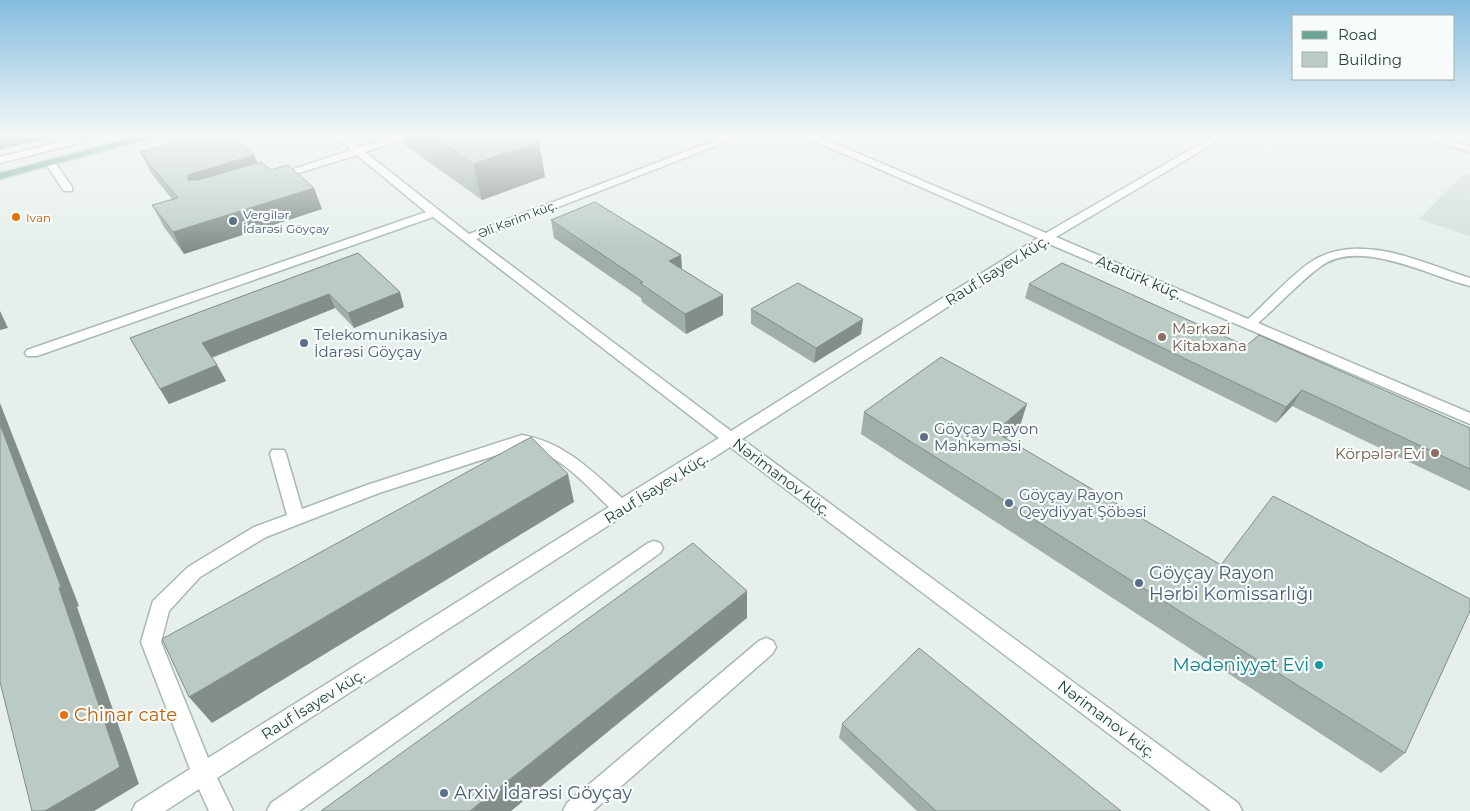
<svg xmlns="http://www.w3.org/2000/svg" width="1470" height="811" font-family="Montserrat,sans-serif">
<rect width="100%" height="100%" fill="#e6efeb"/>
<path fill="#d4dfda" d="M1464 173 1470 174V236L1419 219Z"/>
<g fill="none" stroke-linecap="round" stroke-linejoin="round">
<defs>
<g id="minor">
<path d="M335 136H346L360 147 395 136H411L365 152 469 234 727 136H741L476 239 731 431 1038 238 803 136H817L1046 233 1214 136H1226L1056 237 1248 319C1266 303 1295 271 1314 260 1361 232 1423 263 1470 278V286C1429 276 1358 237 1320 267 1298 283 1279 305 1258 323L1470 413V424L1047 243 742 439 1238 803 1242 811H1211L730 447 217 778 233 811H209L199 789 165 811H132L136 803 190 769 141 642 153 601 188 567 254 527 287 515 270 454 272 450H284L286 454 302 509 367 485 522 435C564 442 592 471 622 498L719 438 433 217 37 356H27L25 353 27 350 426 212 357 155 279 179 275 180 270 177 351 150ZM522 447C558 452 584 483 609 507L208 758 161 642 169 611 200 577 266 537 379 493Z"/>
<path d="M1420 136H1436L1470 146V152Z"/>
<path d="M80 137 83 138V142L0 163V157Z"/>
<path d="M50 160 54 161 72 187V191H64L45 163Z"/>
<path d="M654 541 660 543 663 548 660 553 299 811H267L271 803 648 543Z"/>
<path d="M766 638 773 641 776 647 773 653 593 811H563L567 803 759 641Z"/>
</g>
<path id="major" d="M140 136H157L0 179V173Z"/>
</defs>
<use href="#minor" stroke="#a8b8b2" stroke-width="3"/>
<use href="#major" stroke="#c2cac8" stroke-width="3"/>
<use href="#minor" fill="#fff" fill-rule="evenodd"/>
<use href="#major" fill="#6aa596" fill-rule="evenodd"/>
</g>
<g fill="#a1aea9">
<path d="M403 136H529L539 142 545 177 482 200 405 145Z"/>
<path d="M189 139 254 155 257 163 271 170 322 209 184 254 164 227 152 205 172 199 151 173 140 152Z"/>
<path d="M551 220 681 255 682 270 723 315 686 334 642 302 641 298 554 238Z"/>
<path d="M358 253 404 307 354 328 335 308 212 358 217 365 226 381 169 404 130 338Z"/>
<path d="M1029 284 1246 346 1470 428V491L1292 406 1276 423 1025 298Z"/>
<path d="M751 309 861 334 814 363 751 324Z"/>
<path d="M864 412 1020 426 1006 438 1405 753 1381 773 861 434Z"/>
<path d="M842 724 1121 811H917L839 738Z"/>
</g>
<g fill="#838d89">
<path d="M0 136H54L0 150Z"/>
<path d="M539 142 545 177 482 200 473 164Z"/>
<path d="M254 155 263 176 198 196 188 180V175Z"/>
<path d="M314 188 322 209 184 254 173 232Z"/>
<path d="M681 255 682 274 669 261Z"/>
<path d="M400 292 404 307 354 328 348 313Z"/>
<path d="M329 294 335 308 210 358 202 343Z"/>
<path d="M723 295V315L686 334 685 314Z"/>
<path d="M0 311 8 328 0 330Z"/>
<path d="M863 319 861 334 814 363 816 348Z"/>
<path d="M217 365 226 381 169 404 160 389Z"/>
<path d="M1302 390 1292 406 1276 423 1286 407Z"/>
<path d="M0 403 79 606 77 607 139 784 94 811H45L0 424Z"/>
<path d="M1027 404 1020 426 988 454 995 432Z"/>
<path d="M568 474 574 502 212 723 189 697Z"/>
<path d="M747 591V618L511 811H470Z"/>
</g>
<g fill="#bbcac4" stroke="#838d89">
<path d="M193 136H234L254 155 188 175V180H198L261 162 271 170 288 165 314 188 173 232 152 205 178 198 140 152 189 139Z"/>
<path d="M433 136H529L539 142 473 164Z"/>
<path d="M595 202 681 255 669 261 723 295 685 314 640 283 643 282 551 220Z"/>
<path d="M358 253 400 292 348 313 329 294 202 343 217 365 160 389 130 338Z"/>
<path d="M1062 263 1246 346 1259 335 1470 428V469L1302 390 1286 407 1029 284Z"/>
<path d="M798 283 863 319 816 348 751 309Z"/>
<path d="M941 357 1027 404 995 432 1221 565 1273 496 1470 599V611L1405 753 864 412Z"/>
<path d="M0 424 61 587 59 588 120 767 45 811H32L0 682Z"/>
<path d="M531 437 568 474 189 697 162 639Z"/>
<path d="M693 543 747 591 470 811H321Z"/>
<path d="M919 648 1121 811H936L842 724Z"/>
</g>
<linearGradient id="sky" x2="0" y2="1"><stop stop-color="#84bce0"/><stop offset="0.54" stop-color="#f4f8f6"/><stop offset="1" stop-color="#f4f8f6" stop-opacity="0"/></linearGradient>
<rect width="1470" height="250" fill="url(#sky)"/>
<g fill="#e8710a" stroke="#f7fbf9" stroke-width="2">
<circle cx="16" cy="217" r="5"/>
<circle cx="64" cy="715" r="5"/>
</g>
<g fill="#5c6f8a" stroke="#f7fbf9" stroke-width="2">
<circle cx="233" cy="221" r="5"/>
<circle cx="304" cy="343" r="5"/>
<circle cx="924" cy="437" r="5"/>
<circle cx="1009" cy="503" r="5"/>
<circle cx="1139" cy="583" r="5"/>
<circle cx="444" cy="793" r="5"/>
</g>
<g fill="#8d6e63" stroke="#f7fbf9" stroke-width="2">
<circle cx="1162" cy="337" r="5"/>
<circle cx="1435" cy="453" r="5"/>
</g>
<circle fill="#0f9aa8" stroke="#f7fbf9" stroke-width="2" cx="1319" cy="665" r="5"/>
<g text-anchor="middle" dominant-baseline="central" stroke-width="4.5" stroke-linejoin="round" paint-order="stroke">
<g font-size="12" fill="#4e5e75" stroke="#f7fbf9" text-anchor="start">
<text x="243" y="214">Vergilər<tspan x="243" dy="14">İdarəsi Göyçay</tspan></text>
</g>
<g font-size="12" fill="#c56008" stroke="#f7fbf9" text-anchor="start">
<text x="26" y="217">Ivan</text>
</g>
<g font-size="12" fill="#24423a" stroke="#f7fbf9">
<text transform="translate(517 219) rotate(-21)">Əli Kərim küç.</text>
</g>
<g font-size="15" fill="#24423a" stroke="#f7fbf9">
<text transform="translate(997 270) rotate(-32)">Rauf İsayev küç.</text>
<text transform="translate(1139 277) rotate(23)">Atatürk küç.</text>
<text transform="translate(782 477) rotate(37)">Nərimanov küç.</text>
<text transform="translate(656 488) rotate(-32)">Rauf İsayev küç.</text>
<text transform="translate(313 704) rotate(-32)">Rauf İsayev küç.</text>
<text transform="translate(1107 719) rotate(37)">Nərimanov küç.</text>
</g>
<g font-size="15" fill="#785e54" stroke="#f7fbf9" text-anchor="start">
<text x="1172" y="328">Mərkəzi<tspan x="1172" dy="17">Kitabxana</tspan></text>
<text x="1425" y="453" text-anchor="end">Körpələr Evi</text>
</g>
<g font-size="15" fill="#4e5e75" stroke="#f7fbf9" text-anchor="start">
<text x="314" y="334">Telekomunikasiya<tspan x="314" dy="17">İdarəsi Göyçay</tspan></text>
<text x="934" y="428">Göyçay Rayon<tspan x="934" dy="17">Məhkəməsi</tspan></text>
<text x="1019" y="494">Göyçay Rayon<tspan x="1019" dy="17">Qeydiyyat Şöbəsi</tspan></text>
</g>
<g font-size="18" fill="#4e5e75" stroke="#f7fbf9" text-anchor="start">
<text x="1149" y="573">Göyçay Rayon<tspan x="1149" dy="21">Hərbi Komissarlığı</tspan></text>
<text x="454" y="793">Arxiv İdarəsi Göyçay</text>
</g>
<g font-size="18" fill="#0d838f" stroke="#f7fbf9" text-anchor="end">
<text x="1309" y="665">Mədəniyyət Evi</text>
</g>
<g font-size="18" fill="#c56008" stroke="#f7fbf9" text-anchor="start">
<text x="74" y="715">Chinar cate</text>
</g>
</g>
<rect x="1292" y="15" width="162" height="65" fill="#f7fbf9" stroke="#a3b1ad"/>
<rect x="1302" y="31" width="25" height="8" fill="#6aa596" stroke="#a3b1ad"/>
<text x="1338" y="40" font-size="15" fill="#24423a">Road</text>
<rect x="1302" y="52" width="25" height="15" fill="#bbcac4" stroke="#a3b1ad"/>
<text x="1338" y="65" font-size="15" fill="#24423a">Building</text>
</svg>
